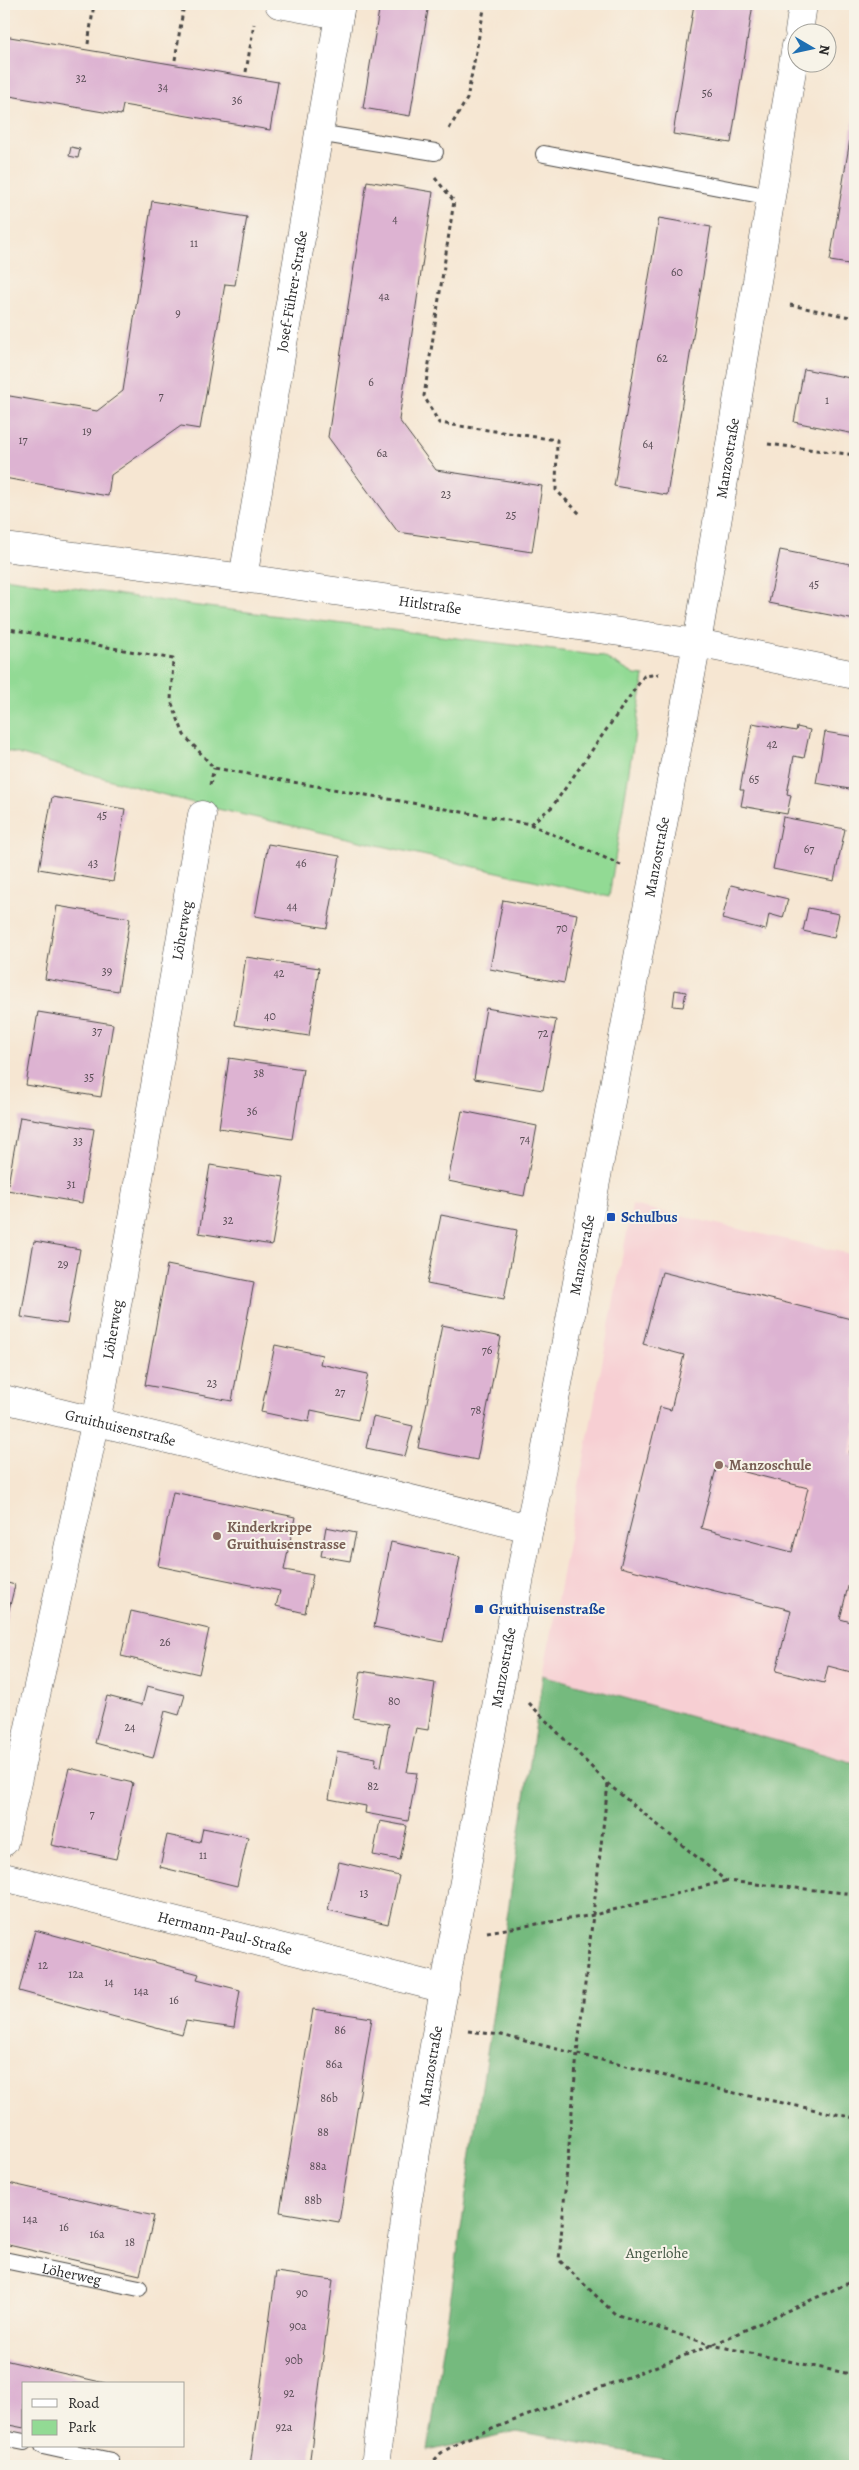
<svg xmlns="http://www.w3.org/2000/svg" width="859" height="2470" font-family="Alegreya,serif">
<rect width="100%" height="100%" fill="#f7f3e8"/>
<filter id="ink" filterUnits="userSpaceOnUse"><feTurbulence type="fractalNoise" baseFrequency=".02" numOctaves="2"/><feDisplacementMap in="SourceGraphic" scale="10" xChannelSelector="R" yChannelSelector="G"/><feConvolveMatrix kernelMatrix="1 2 1 2 8 2 1 2 1" color-interpolation-filters="sRGB"/></filter>
<filter id="wash" filterUnits="userSpaceOnUse"><feTurbulence type="fractalNoise" baseFrequency=".0096" numOctaves="4" result="noise"/><feDisplacementMap in="SourceGraphic" scale="20" xChannelSelector="R" yChannelSelector="G"/><feGaussianBlur stdDeviation="1.12" result="paint"/><feColorMatrix in="noise" values="0 0 0 0 0 0 0 0 0 0 0 0 0 0 0 0 0 1.4 0 .05"/><feComposite in="paint" operator="in"/></filter>
<g filter="url(#wash)">
<rect width="100%" height="100%" fill="#f6e6d2"/>
<path fill="#f7cfd3" d="M632 1205 855 1255V1763L543 1675Z"/>
<path fill="#92da94" stroke="#5e8260" d="M4 578 191 605 602 656 635 675 644 676 609 897 204 806 4 750Z"/>
<path fill="#75ba7e" stroke="#507254" d="M543 1675 855 1763V2466H705L517 2431 428 2451Z"/>
<g id="blocks">
<g fill="#ddb3d2" fill-rule="evenodd">
<path d="M380 4H429L410 116 363 108Z"/>
<path d="M694 4H753L731 143 673 134Z"/>
<path d="M4 36 278 82 270 130 123 105 121 115 4 95Z"/>
<path d="M854 115H855V265L830 261Z"/>
<path d="M71 147 80 149 78 158 69 156Z"/>
<path d="M367 181 433 192 399 420 436 470 542 486 532 552 398 532 328 437Z"/>
<path d="M152 201 247 217 235 285 225 284 200 429 181 426 111 475 108 496 4 478V395L97 411 123 391Z"/>
<path d="M659 218 711 227 667 495 614 486Z"/>
<path d="M804 369 855 379V434L794 422Z"/>
<path d="M780 550 855 565V620L769 603Z"/>
<path d="M752 723 796 731 797 727 810 730 804 758 794 756 787 794 791 795 787 814 741 806 744 790H740Z"/>
<path d="M825 732 855 737V790L816 783Z"/>
<path d="M52 797 125 809 113 882 39 869Z"/>
<path d="M783 817 845 829 834 881 773 869Z"/>
<path d="M268 844 340 856 327 928 255 916Z"/>
<path d="M731 885 788 899 783 918 769 914 766 930 722 919Z"/>
<path d="M503 900 577 914 564 983 490 969Z"/>
<path d="M57 906 130 918 118 991 45 979Z"/>
<path d="M808 908 839 914 834 938 803 931Z"/>
<path d="M246 957 319 968 309 1036 235 1025Z"/>
<path d="M675 990 686 992 683 1007 673 1006Z"/>
<path d="M486 1008 556 1020 543 1090 474 1079Z"/>
<path d="M38 1012 113 1024 101 1097 26 1085Z"/>
<path d="M229 1058 303 1069 292 1139 219 1128Z"/>
<path d="M462 1111 537 1126 524 1196 448 1181Z"/>
<path d="M20 1117 94 1129 82 1203 7 1190Z"/>
<path d="M210 1165 284 1177 272 1245 199 1233Z"/>
<path d="M441 1215 517 1230 504 1299 427 1284Z"/>
<path d="M34 1241 80 1249 67 1324 21 1317Z"/>
<path d="M167 1265 254 1282 232 1401 145 1385Z"/>
<path d="M662 1272 855 1320V1431L849 1455 855 1456V1558L840 1619 855 1623V1673L828 1666 824 1683 776 1671 791 1610 620 1567 660 1407 671 1410 684 1355 643 1344ZM717 1465 808 1488 792 1552 701 1528Z"/>
<path d="M442 1325 501 1337 477 1460 418 1448Z"/>
<path d="M275 1345 322 1355 320 1364 368 1374 358 1420 311 1410 309 1422 261 1412Z"/>
<path d="M373 1417 413 1426 405 1456 366 1448Z"/>
<path d="M173 1492 295 1517 284 1570 313 1575 305 1613 276 1606 280 1591 158 1566Z"/>
<path d="M326 1527 356 1533 350 1561 321 1556Z"/>
<path d="M391 1542 460 1557 443 1642 374 1627Z"/>
<path d="M4 1582 15 1585 4 1630Z"/>
<path d="M131 1611 209 1629 199 1674 121 1656Z"/>
<path d="M361 1671 435 1683 428 1730 416 1728 407 1772 417 1773 408 1821 365 1813 366 1806 329 1799 337 1751 376 1758 375 1766 381 1767 389 1724 353 1718Z"/>
<path d="M147 1686 185 1695 179 1715 165 1711 153 1758 95 1743 107 1696 142 1705Z"/>
<path d="M69 1768 133 1783 116 1859 51 1845Z"/>
<path d="M380 1821 407 1826 400 1860 373 1855Z"/>
<path d="M203 1828 248 1837 237 1886 160 1867 167 1835 200 1842Z"/>
<path d="M339 1862 399 1876 388 1924 328 1910Z"/>
<path d="M35 1930 199 1974 197 1979 240 1990 234 2028 186 2021 182 2035 19 1991Z"/>
<path d="M313 2009 372 2018 339 2222 280 2212Z"/>
<path d="M4 2182 154 2216 140 2275 4 2244Z"/>
<path d="M276 2272 333 2280 309 2466H250Z"/>
<path d="M4 2360 105 2383V2384H24V2428L4 2424Z"/>
</g>
</g>
</g>
<g filter="url(#ink)">
<use href="#blocks" fill-opacity="0" stroke="#494744" stroke-width="1"/>
<g fill="none" stroke-linecap="round" stroke-linejoin="round">
<defs>
<g id="service">
<path d="M318 133 435 152"/>
<path d="M544 154 771 197"/>
<path id="s1" d="M4 2260 139 2288"/>
<path d="M4 2438 24 2442"/>
<path d="M43 2446 111 2461"/>
</g>
<g id="minor">
<path d="M279 4 339 15"/>
<path id="s2" d="M4 547 243 578 697 643 855 675"/>
<path id="s3" d="M243 578 341 4"/>
<path id="s4" d="M4 1399 529 1528"/>
<path id="s5" d="M4 1842 101 1397 202 815"/>
<path id="s6" d="M4 1877 445 1989"/>
</g>
<g id="tertiary">
<path d="M799 32 803 4"/>
<path id="s7" d="M375 2466 407 2205 437 2028 529 1528 545 1453 697 643 796 46"/>
</g>
</defs>
<use href="#service" stroke="#494744" stroke-width="18"/>
<use href="#minor" stroke="#494744" stroke-width="29"/>
<use href="#tertiary" stroke="#494744" stroke-width="29"/>
<g stroke="#494744" stroke-width="3" stroke-dasharray="4 4" stroke-linecap="butt">
<path d="M88 44 94 4"/>
<path d="M175 60 184 4"/>
<path d="M246 72 254 24"/>
<path d="M449 129 467 99 485 4"/>
<path d="M435 178 454 201 424 396 439 423 557 440 556 490 581 515"/>
<path d="M790 305 855 318"/>
<path d="M768 444 855 455"/>
<path d="M4 628 173 659 171 701 184 735 214 768 530 824 552 807 644 676 659 674"/>
<path d="M210 785 214 768"/>
<path d="M530 824 623 866"/>
<path d="M529 1703 608 1784 726 1881 855 1894"/>
<path d="M608 1784 577 2054 559 2260 615 2314 712 2345 855 2375"/>
<path d="M487 1932 594 1915 725 1881"/>
<path d="M468 2031 501 2035 730 2092 855 2118"/>
<path d="M429 2466 441 2453 463 2440 712 2345 855 2280"/>
</g>
<use href="#service" stroke="#fff" stroke-width="16"/>
<use href="#minor" stroke="#fff" stroke-width="28"/>
<use href="#tertiary" stroke="#fff" stroke-width="28"/>
</g>
</g>
<g fill="#1a4fb4" stroke="#f7f3e8" stroke-width="2">
<rect x="606" y="1212" width="10" height="10" rx="2.5"/>
<rect x="474" y="1604" width="10" height="10" rx="2.5"/>
</g>
<g fill="#8d6e63" stroke="#f7f3e8" stroke-width="2">
<circle cx="719" cy="1465" r="5"/>
<circle cx="217" cy="1536" r="5"/>
</g>
<g text-anchor="middle" dominant-baseline="central" stroke-width="4" stroke-linejoin="round" paint-order="stroke">
<g font-size="12" fill="#584d55">
<text x="81" y="78">32</text>
<text x="163" y="87">34</text>
<text x="707" y="93">56</text>
<text x="237" y="100">36</text>
<text x="395" y="219">4</text>
<text x="194" y="243">11</text>
<text x="677" y="272">60</text>
<text x="384" y="296">4a</text>
<text x="178" y="313">9</text>
<text x="662" y="358">62</text>
<text x="371" y="382">6</text>
<text x="161" y="396">7</text>
<text x="827" y="400">1</text>
<text x="87" y="431">19</text>
<text x="23" y="440">17</text>
<text x="648" y="444">64</text>
<text x="382" y="453">6a</text>
<text x="446" y="494">23</text>
<text x="511" y="515">25</text>
<text x="814" y="584">45</text>
<text x="772" y="744">42</text>
<text x="754" y="779">65</text>
<text x="102" y="815">45</text>
<text x="809" y="849">67</text>
<text x="93" y="863">43</text>
<text x="301" y="863">46</text>
<text x="292" y="906">44</text>
<text x="562" y="928">70</text>
<text x="107" y="971">39</text>
<text x="279" y="973">42</text>
<text x="270" y="1016">40</text>
<text x="97" y="1031">37</text>
<text x="543" y="1033">72</text>
<text x="259" y="1073">38</text>
<text x="89" y="1077">35</text>
<text x="252" y="1111">36</text>
<text x="525" y="1139">74</text>
<text x="78" y="1141">33</text>
<text x="71" y="1184">31</text>
<text x="228" y="1220">32</text>
<text x="63" y="1264">29</text>
<text x="487" y="1350">76</text>
<text x="212" y="1383">23</text>
<text x="340" y="1392">27</text>
<text x="476" y="1410">78</text>
<text x="165" y="1642">26</text>
<text x="394" y="1701">80</text>
<text x="130" y="1727">24</text>
<text x="373" y="1786">82</text>
<text x="92" y="1814">7</text>
<text x="203" y="1855">11</text>
<text x="364" y="1893">13</text>
<text x="43" y="1965">12</text>
<text x="76" y="1974">12a</text>
<text x="109" y="1982">14</text>
<text x="141" y="1991">14a</text>
<text x="174" y="2000">16</text>
<text x="340" y="2030">86</text>
<text x="334" y="2064">86a</text>
<text x="329" y="2098">86b</text>
<text x="323" y="2132">88</text>
<text x="318" y="2166">88a</text>
<text x="313" y="2200">88b</text>
<text x="30" y="2219">14a</text>
<text x="64" y="2227">16</text>
<text x="97" y="2234">16a</text>
<text x="130" y="2242">18</text>
<text x="302" y="2293">90</text>
<text x="298" y="2326">90a</text>
<text x="294" y="2360">90b</text>
<text x="289" y="2393">92</text>
<text x="284" y="2427">92a</text>
</g>
<g font-size="15" fill="#2b2b2b" stroke="#f7f3e8">
<text stroke="none"><textPath href="#s3" startOffset="291">Josef-Führer-Straße</textPath></text>
<text stroke="none"><textPath href="#s7" startOffset="2039">Manzostraße</textPath></text>
<text stroke="none"><textPath href="#s2" startOffset="430">Hitlstraße</textPath></text>
<text stroke="none"><textPath href="#s7" startOffset="1634">Manzostraße</textPath></text>
<text stroke="none"><textPath href="#s5" startOffset="929">Löherweg</textPath></text>
<text stroke="none"><textPath href="#s7" startOffset="1229">Manzostraße</textPath></text>
<text stroke="none"><textPath href="#s5" startOffset="524">Löherweg</textPath></text>
<text stroke="none"><textPath href="#s4" startOffset="120">Gruithuisenstraße</textPath></text>
<text stroke="none"><textPath href="#s7" startOffset="809">Manzostraße</textPath></text>
<text stroke="none"><textPath href="#s6" startOffset="228">Hermann-Paul-Straße</textPath></text>
<text stroke="none"><textPath href="#s7" startOffset="404">Manzostraße</textPath></text>
<text stroke="none"><textPath href="#s1" startOffset="69">Löherweg</textPath></text>
</g>
<g font-size="15" font-weight="bold" fill="#164399" stroke="#f7f3e8" text-anchor="start">
<text x="621" y="1217">Schulbus</text>
<text x="489" y="1609">Gruithuisenstraße</text>
</g>
<g font-size="15" font-weight="bold" fill="#785e54" stroke="#f7f3e8" text-anchor="start">
<text x="729" y="1465">Manzoschule</text>
<text x="227" y="1527">Kinderkrippe<tspan x="227" dy="17">Gruithuisenstrasse</tspan></text>
</g>
<g font-size="15" fill="#455745" stroke="#f7f3e8">
<text x="657" y="2253">Angerlohe</text>
</g>
</g>
<rect width="859" height="2470" fill="none" stroke="#f7f3e8" stroke-width="20"/>
<rect x="22" y="2382" width="162" height="65" fill="#f7f3e8" stroke="#a5a39c"/>
<rect x="32" y="2399" width="25" height="8" fill="#ffffff" stroke="#a5a39c"/>
<text x="68" y="2408" font-size="15" fill="#2b2b2b">Road</text>
<rect x="32" y="2420" width="25" height="15" fill="#92da94" stroke="#a5a39c"/>
<text x="68" y="2432" font-size="15" fill="#2b2b2b">Park</text>
<g transform="translate(812 48) rotate(99)"><circle r="24" fill="#f7f3e8" stroke="#a5a39c"/>
<path d="M0-4L9 19L0 12L-9 19Z" fill="#1f6fb2"/>
<text y="-8" font-size="14" font-weight="bold" text-anchor="middle" fill="#2b2b2b">N</text>
</g>
</svg>
